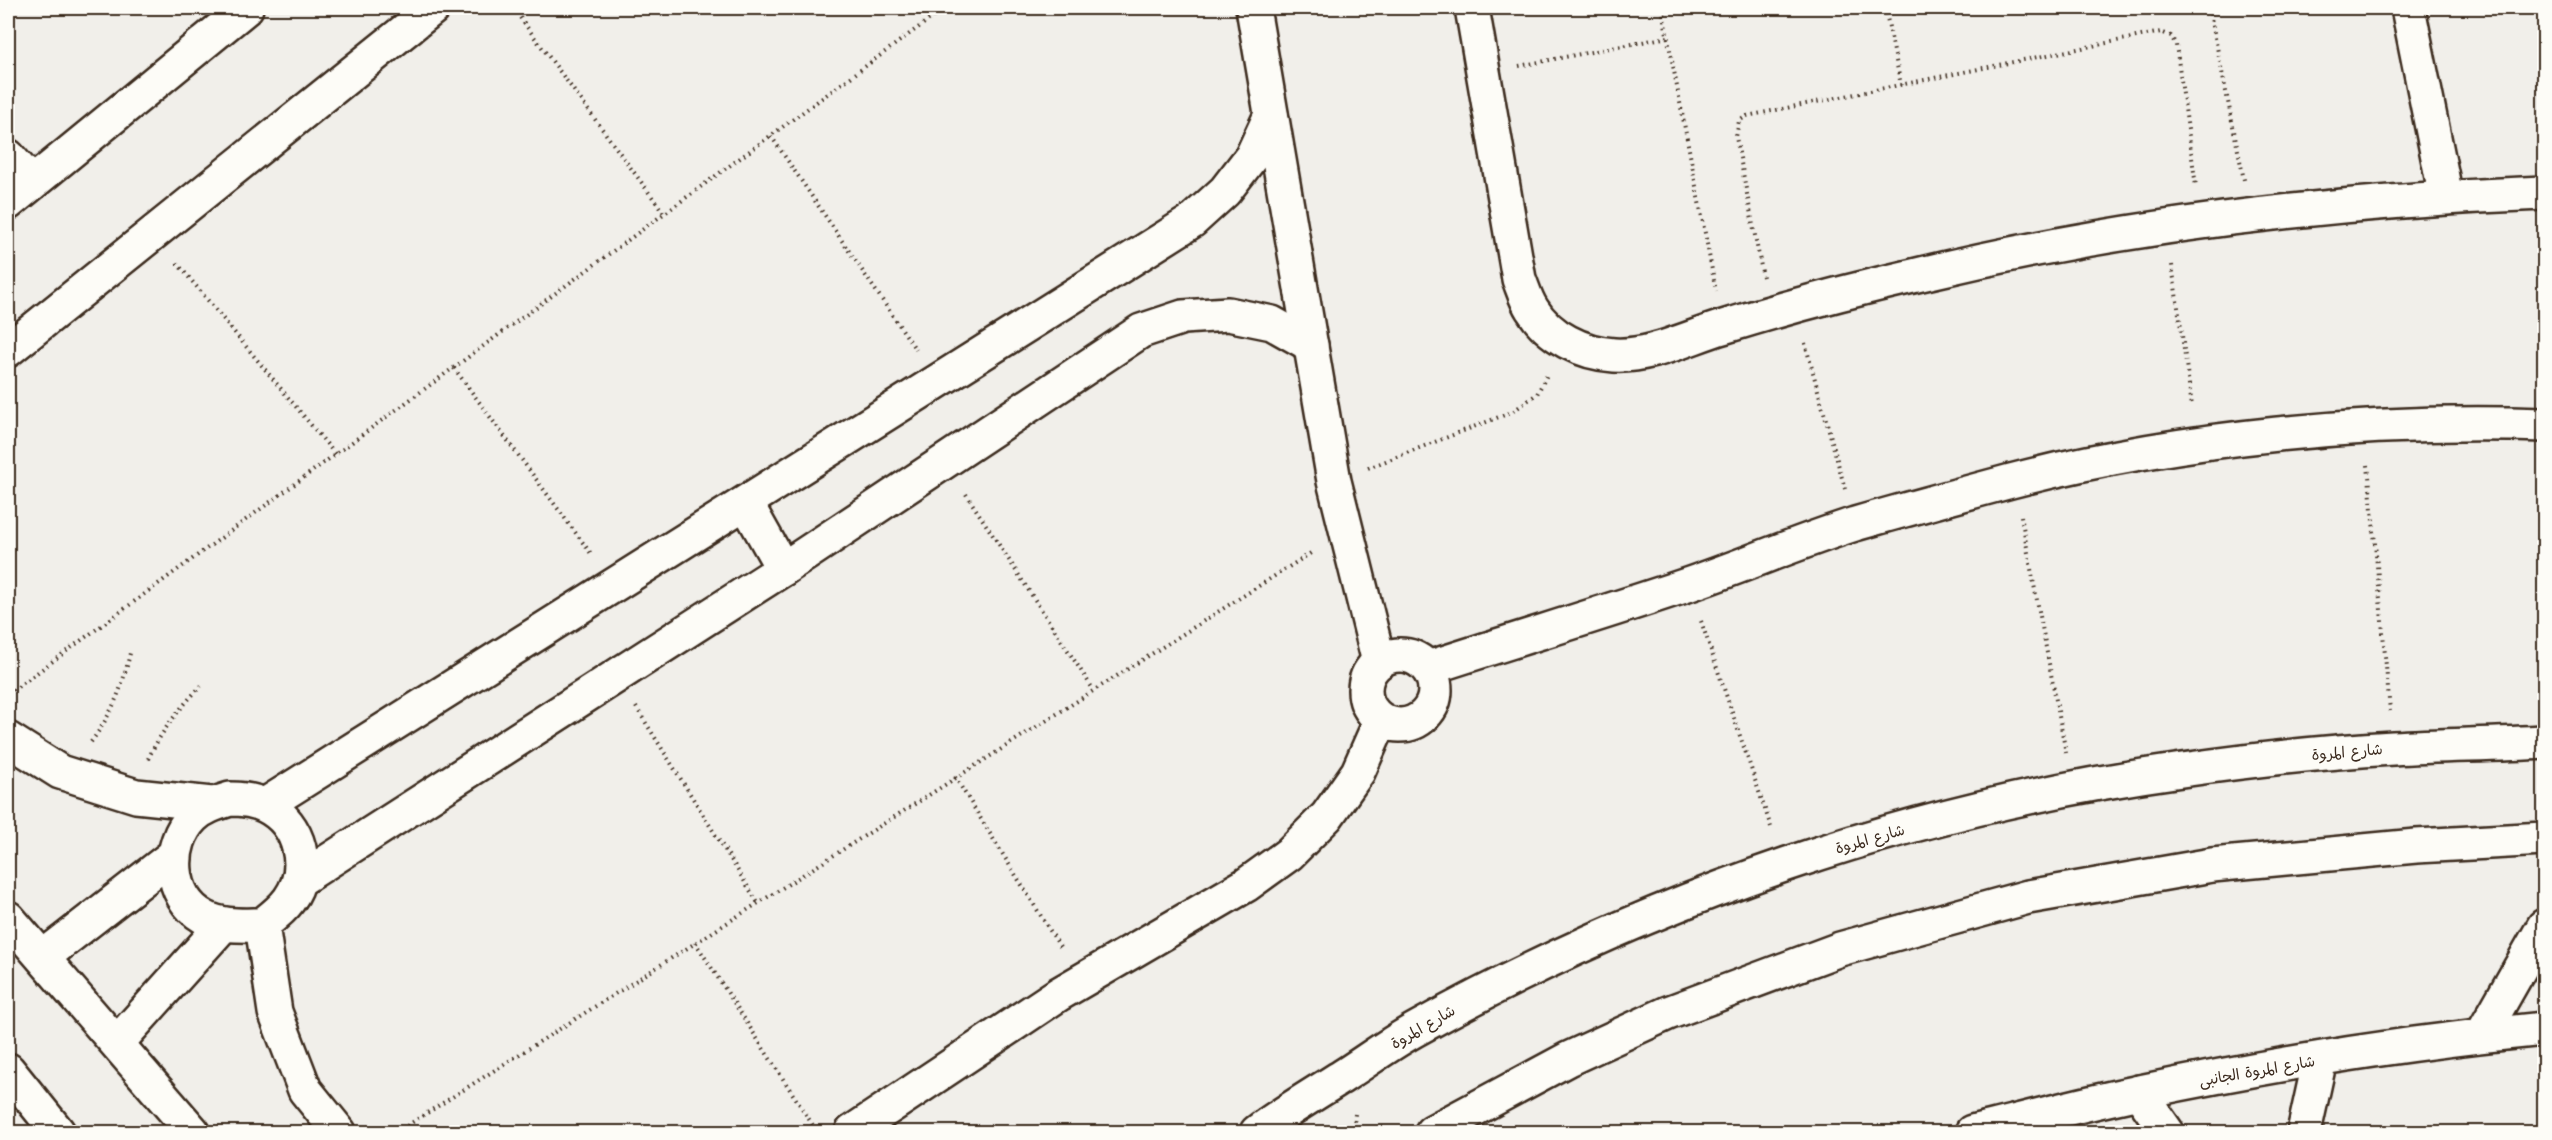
<svg xmlns="http://www.w3.org/2000/svg" width="2552" height="1140" font-family="'Shantell Sans','Playpen Sans Arabic',sans-serif">
<rect width="100%" height="100%" fill="#f1efea"/>
<filter id="ink" filterUnits="userSpaceOnUse"><feTurbulence type="fractalNoise" baseFrequency=".0167" numOctaves="2"/><feDisplacementMap in="SourceGraphic" scale="12" xChannelSelector="R" yChannelSelector="G"/><feConvolveMatrix kernelMatrix="1 2 1 2 8 2 1 2 1" color-interpolation-filters="sRGB"/></filter>
<g filter="url(#ink)">
<g fill="none" stroke-linecap="round" stroke-linejoin="round">
<defs>
<g id="street">
<path d="M1253 8 1334 481 1379 662"/>
<path d="M1472 8 1519 279C1523 289 1526 300 1532 309 1549 337 1582 353 1614 355 1651 357 1689 337 1723 327 1787 307 1852 290 1917 275 2123 225 2333 201 2544 193"/>
<path d="M2408 8 2446 197"/>
<path d="M8 156 32 183"/>
<path d="M8 203 246 8"/>
<path d="M8 350 433 8"/>
<path d="M746 503 783 569"/>
<circle cx="1400" cy="690" r="35"/>
<path d="M1428 668C1514 640 1601 614 1687 585 1743 566 1798 542 1855 524 1907 509 1959 495 2011 481 2179 437 2371 419 2544 425"/>
<path d="M8 739 60 772 136 796 212 804"/>
<path d="M230 799C242 799 254 800 266 806 300 823 312 869 289 900 282 910 271 918 262 925 242 925 222 927 204 917 168 897 166 844 193 817 203 807 217 803 230 799Z"/>
<path d="M265 805 1192 221 1225 191 1252 156 1271 115"/>
<path d="M299 880 783 569 1141 331 1183 317 1228 314 1272 323 1311 345"/>
<path d="M8 918 193 1132"/>
<path d="M262 925 275 1012 305 1090 339 1132"/>
<path d="M43 957 174 855"/>
<path d="M2482 1035 2544 926"/>
<path d="M117 1043 223 925"/>
<path d="M8 1070 58 1132"/>
<path d="M2139 1092 2167 1132"/>
<path d="M852 1132 1059 994 1246 885 1289 854 1327 816 1358 772 1381 720"/>
<path d="M1972 1132C2028 1119 2084 1103 2140 1092 2273 1064 2409 1042 2544 1029"/>
<path d="M2304 1132 2320 1059"/>
</g>
<g id="secondary">
<path d="M1257 1132C1284 1112 1314 1094 1343 1076 1368 1060 1392 1042 1418 1028 1654 897 1914 807 2182 770 2252 760 2323 752 2393 748 2444 745 2494 745 2544 742"/>
<path d="M1432 1132 1568 1059 1668 1013 1840 949 2028 897 2212 865 2416 846 2544 839"/>
</g>
</defs>
<use href="#street" stroke="#3b2a1e" stroke-width="38"/>
<use href="#secondary" stroke="#3b2a1e" stroke-width="38"/>
<g stroke="#3b2a1e" stroke-width="4" stroke-dasharray="1.5 4.5" stroke-linecap="butt">
<path d="M513 8 664 213"/>
<path d="M1662 8 1716 291"/>
<path d="M1885 8 1901 85"/>
<path d="M2209 8 2244 180"/>
<path d="M1519 66 1668 37"/>
<path d="M771 136 916 350"/>
<path d="M177 263 335 454"/>
<path d="M2172 265 2192 406"/>
<path d="M1763 277 1736 137 1739 121 1747 116 2161 32 2171 36 2176 45 2196 186"/>
<path d="M1805 343 1845 489"/>
<path d="M454 368 592 555"/>
<path d="M2368 465 2390 711"/>
<path d="M1368 468 1512 412 1537 394 1548 373"/>
<path d="M966 494 1093 689"/>
<path d="M2021 516 2066 753"/>
<path d="M1701 621 1772 830"/>
<path d="M8 694 945 8"/>
<path d="M636 707 758 903"/>
<path d="M91 742C113 712 122 689 130 653"/>
<path d="M148 759C162 730 179 709 201 686"/>
<path d="M955 777 1062 950"/>
<path d="M695 942 814 1127"/>
<path d="M1355 1114 1354 1125 1358 1132"/>
<path d="M397 1132 1314 551"/>
</g>
<use href="#street" stroke="#fdfcf7" stroke-width="33"/>
<use href="#secondary" stroke="#fdfcf7" stroke-width="33"/>
</g>
</g>
<g text-anchor="middle" dominant-baseline="central" stroke-width="4.5" stroke-linejoin="round" paint-order="stroke">
<g font-size="15" fill="#3b2a1e" stroke="#fdfcf7">
<text transform="translate(2347 752) rotate(-5)">شارع المروة</text>
<text transform="translate(1870 839) rotate(-16)">شارع المروة</text>
<text transform="translate(1423 1027) rotate(-30)">شارع المروة</text>
<text transform="translate(2257 1071) rotate(-10)">شارع المروة الجانبى</text>
</g>
</g>
<rect width="2552" height="1140" fill="none" stroke="#fdfcf7" stroke-width="30"/>
<rect x="15" y="15" width="2522" height="1110" fill="none" stroke="#3b2a1e" stroke-width="2" filter="url(#ink)"/>
</svg>
